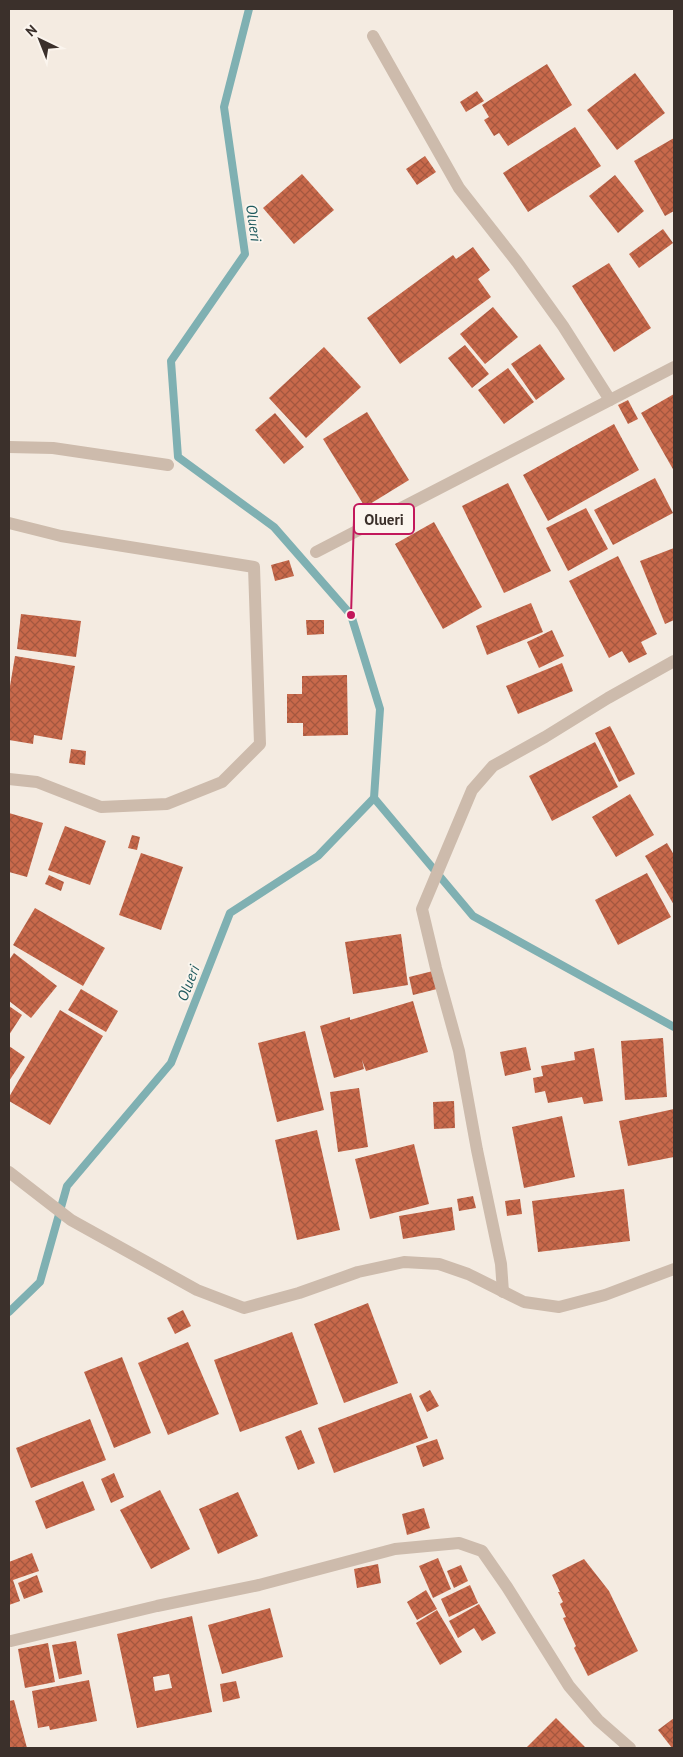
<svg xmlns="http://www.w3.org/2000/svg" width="683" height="1757" font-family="'PT Sans',sans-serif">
<defs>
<pattern id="building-cross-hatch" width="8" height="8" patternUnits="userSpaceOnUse" patternTransform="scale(1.25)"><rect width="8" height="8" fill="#c8694b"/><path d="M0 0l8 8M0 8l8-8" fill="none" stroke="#a4573f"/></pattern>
</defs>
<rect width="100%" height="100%" fill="#f4ebe1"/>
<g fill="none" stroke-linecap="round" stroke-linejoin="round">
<g stroke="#7fb0b2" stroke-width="8">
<path d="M374 798 473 916 674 1027"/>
<path d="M9 1312 40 1282 67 1186 171 1063 230 913 318 856 374 798 380 709 351 615 274 527 178 457 171 361 245 254 224 107 249 9"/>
</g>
</g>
<g fill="url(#building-cross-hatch)" fill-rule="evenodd">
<path d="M547 64 572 105 508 146 499 133 494 136 484 120 489 117 482 105Z"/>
<path d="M635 73 665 113 617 150 587 110Z"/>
<path d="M477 91 484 101 466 112 460 102Z"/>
<path d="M575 127 601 166 528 212 503 173Z"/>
<path d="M674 138V211L665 216 634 161Z"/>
<path d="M425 156 436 172 417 185 406 169Z"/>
<path d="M302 174 334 210 294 244 263 208Z"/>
<path d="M615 175 644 211 618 233 589 196Z"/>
<path d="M663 229 673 243 639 268 629 254Z"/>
<path d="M473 247 490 270 478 279 491 297 400 364 367 318 453 255 456 259Z"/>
<path d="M609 263 651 328 614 352 572 286Z"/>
<path d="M493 307 518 337 485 364 460 334Z"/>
<path d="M540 344 565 379 536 400 511 364Z"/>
<path d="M465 345 489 374 472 388 448 358Z"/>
<path d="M324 347 361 387 306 438 269 398Z"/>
<path d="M508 368 534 402 504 424 478 390Z"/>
<path d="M674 394V471L641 413Z"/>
<path d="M628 400 638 419 628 424 618 405Z"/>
<path d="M367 412 409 480 365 507 323 439Z"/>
<path d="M275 413 304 447 284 464 255 430Z"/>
<path d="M614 424 639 470 548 521 523 475Z"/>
<path d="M655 478 673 513 613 545 594 510Z"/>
<path d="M508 483 551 571 504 593 462 506Z"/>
<path d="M586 508 608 549 568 571 546 528Z"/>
<path d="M434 522 482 607 443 629 395 544Z"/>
<path d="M674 548V620L665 624 640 561Z"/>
<path d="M618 556 657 634 641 642 647 654 629 663 622 651 609 658 569 581Z"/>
<path d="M289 560 294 576 275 581 271 565Z"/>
<path d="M531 603 543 632 487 655 476 626Z"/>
<path d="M21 614 81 621 76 657 17 649Z"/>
<path d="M306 620H324V634L307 635Z"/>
<path d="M552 630 564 656 539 668 527 642Z"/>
<path d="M15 656 75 666 62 740 34 735 33 744 9 740V692Z"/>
<path d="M562 663 573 691 518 714 506 686Z"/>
<path d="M347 675 348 735 303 736V723H287V694H302V676Z"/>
<path d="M610 726 635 774 619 782 595 733Z"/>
<path d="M595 742 618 787 552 821 529 776Z"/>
<path d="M71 749 86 751 85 765 69 763Z"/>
<path d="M630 794 654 835 616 857 592 817Z"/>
<path d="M9 813 43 823 27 877 9 872Z"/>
<path d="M65 826 106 841 90 885 48 870Z"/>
<path d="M132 835 140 837 137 850 128 848Z"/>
<path d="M667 843 674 855V905L645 856Z"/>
<path d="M141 853 183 867 161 930 119 915Z"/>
<path d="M647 873 671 917 618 945 595 900Z"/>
<path d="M49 875 64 882 61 891 45 884Z"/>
<path d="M35 908 105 948 83 986 13 945Z"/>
<path d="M401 934 408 985 353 994 345 942Z"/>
<path d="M14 953 57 986 31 1018 9 1001V960Z"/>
<path d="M433 971 437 989 413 995 409 977Z"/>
<path d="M81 989 118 1011 106 1032 68 1010Z"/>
<path d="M413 1001 428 1052 366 1071 362 1060 364 1069 334 1078 320 1026 350 1017V1020Z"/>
<path d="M9 1006 22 1015 9 1035Z"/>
<path d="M60 1010 103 1036 50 1125 9 1101V1097Z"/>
<path d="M305 1031 324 1110 277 1122 258 1043Z"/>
<path d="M663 1038 667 1097 625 1100 621 1041Z"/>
<path d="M9 1046 25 1057 9 1081Z"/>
<path d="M526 1047 531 1070 505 1076 500 1052Z"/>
<path d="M594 1048 603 1101 584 1104 582 1097 548 1103 545 1091 535 1093 533 1078 543 1076 541 1066 575 1060 574 1052Z"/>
<path d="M359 1088 368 1147 338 1152 330 1092Z"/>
<path d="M454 1101 455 1128 434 1129 433 1102Z"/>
<path d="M674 1109V1157L628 1166 619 1121Z"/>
<path d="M562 1116 575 1177 524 1188 512 1127Z"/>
<path d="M317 1130 340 1230 297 1240 275 1140Z"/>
<path d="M414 1144 429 1204 370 1219 355 1159Z"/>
<path d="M624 1189 630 1241 538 1252 532 1201Z"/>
<path d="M473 1196 476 1208 459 1211 457 1199Z"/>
<path d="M520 1199 522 1214 507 1216 505 1201Z"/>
<path d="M452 1207 455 1230 403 1239 399 1216Z"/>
<path d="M368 1303 398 1383 344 1403 314 1324Z"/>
<path d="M183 1310 191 1326 175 1334 167 1318Z"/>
<path d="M292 1332 318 1404 240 1432 214 1360Z"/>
<path d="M188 1342 219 1414 168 1435 138 1363Z"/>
<path d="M122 1357 151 1433 114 1448 84 1372Z"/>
<path d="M430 1390 439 1406 427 1412 419 1396Z"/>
<path d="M411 1393 428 1438 334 1473 318 1428Z"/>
<path d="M90 1419 106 1460 31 1488 16 1448Z"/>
<path d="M301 1430 315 1463 298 1470 285 1437Z"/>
<path d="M437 1439 444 1459 423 1467 416 1446Z"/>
<path d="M114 1473 124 1497 111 1503 101 1479Z"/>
<path d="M83 1481 95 1510 46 1529 35 1501Z"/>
<path d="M160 1490 190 1549 151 1569 120 1510Z"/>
<path d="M238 1492 258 1536 218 1554 199 1509Z"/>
<path d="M424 1508 430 1528 407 1535 402 1514Z"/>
<path d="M32 1553 39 1571 13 1580 20 1601 9 1605V1562Z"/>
<path d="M438 1558 451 1589 433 1598 419 1566Z"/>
<path d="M584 1559 609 1591 638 1651 588 1676 574 1648 576 1646 563 1618 566 1617 560 1604 563 1602 558 1592H560L552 1575Z"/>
<path d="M378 1564 381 1583 357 1588 354 1569Z"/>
<path d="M461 1565 468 1581 454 1588 447 1571Z"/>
<path d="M37 1575 43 1592 24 1599 18 1583Z"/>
<path d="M470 1585 478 1603 449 1617 441 1599Z"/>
<path d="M426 1590 437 1609 417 1620 407 1602Z"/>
<path d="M479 1604 496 1633 482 1641 474 1628 458 1638 449 1621Z"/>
<path d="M270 1608 283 1657 222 1674 208 1625Z"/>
<path d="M437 1610 462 1652 440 1665 416 1623Z"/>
<path d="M192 1616 212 1712 137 1728 117 1634ZM169 1674 172 1688 155 1691 153 1677Z"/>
<path d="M76 1641 82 1674 59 1679 52 1645Z"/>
<path d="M48 1643 55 1682 25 1688 18 1649Z"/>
<path d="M89 1680 97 1721 50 1730 49 1726 38 1728 32 1691Z"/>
<path d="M236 1681 240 1698 223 1702 220 1684Z"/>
<path d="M14 1700 27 1748H9V1701Z"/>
<path d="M556 1718 586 1748H526Z"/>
<path d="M674 1718V1748H672L658 1730Z"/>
</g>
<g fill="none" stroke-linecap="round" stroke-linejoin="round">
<g stroke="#cdbbac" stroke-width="12">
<path d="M373 36 459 188 517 262 563 326 610 400"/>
<path d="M9 447 53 448 168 465"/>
<path d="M9 523 61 536 254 567 260 744 222 782 167 804 101 807 37 782 9 779"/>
<path d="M316 552 674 367"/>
<path d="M9 1172 71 1220 197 1290 244 1308 299 1293 358 1272 404 1262 439 1264 468 1274 524 1302 559 1307 605 1295 674 1269"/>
<path d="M503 1292 501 1264 477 1150 459 1051 436 968 422 909 472 790 493 766 545 737 608 698 674 661"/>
<path d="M11 1641 157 1606 259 1585 395 1549 459 1543 482 1551 507 1587 569 1686 598 1720 630 1748"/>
</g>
</g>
<g text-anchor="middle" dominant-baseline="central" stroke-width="4" stroke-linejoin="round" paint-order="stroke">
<g font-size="15" font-style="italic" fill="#1f5a5e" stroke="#fbf5ee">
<text transform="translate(254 223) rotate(82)">Olueri</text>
<text transform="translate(188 983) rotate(-69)">Olueri</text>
</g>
</g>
<path fill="none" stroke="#c2185b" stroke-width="2" d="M351 615L354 519"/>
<circle fill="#c2185b" stroke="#fbf5ee" stroke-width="2" cx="351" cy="615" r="5"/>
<rect fill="#fbf5ee" stroke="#c2185b" stroke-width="2" x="354" y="504" width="60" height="30" rx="5"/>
<g font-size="15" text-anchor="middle" font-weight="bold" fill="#3b302b">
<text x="384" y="525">Olueri</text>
</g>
<rect width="683" height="1757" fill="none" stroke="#3b302b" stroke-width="20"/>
<g transform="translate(40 40) rotate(317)" stroke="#fbf5ee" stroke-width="4" paint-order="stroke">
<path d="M0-4L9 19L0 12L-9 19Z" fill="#3b302b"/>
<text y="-8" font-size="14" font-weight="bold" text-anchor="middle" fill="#3b302b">N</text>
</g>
</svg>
